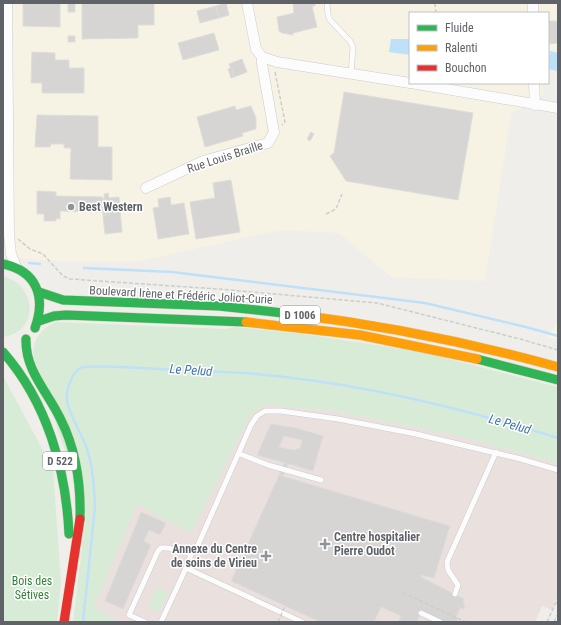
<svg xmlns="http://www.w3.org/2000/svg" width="561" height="625" font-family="'Roboto Condensed',sans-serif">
<rect width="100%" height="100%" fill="#efeeea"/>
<g fill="#f7f3e4">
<path d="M3 3H558V51L548 50V13H410V83H542L543 95 511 114 485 281 391 277 339 233 281 230 139 261H57L3 257Z"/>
<path d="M558 322V340L547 337Z"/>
</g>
<path fill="#eae0de" d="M119 392 335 411 454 435 558 463V595L552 610 542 606 535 622H82Z"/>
<g fill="#d8ebd6">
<path d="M3 276C38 286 39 332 3 337Z"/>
<path d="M56 322 224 329 236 327 303 334 422 352 558 387V463L454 435 335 411 264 405 250 415 191 533 137 504 94 607 119 622H73L86 514 33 355C33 339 41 329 56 322Z"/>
<path d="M3 376 53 469 61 582 57 622H3Z"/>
<path d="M157 587 168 592 159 612 148 608Z"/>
</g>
<g fill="#bfe0f9">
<path d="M391 39H410V55L389 52Z"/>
<path d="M550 51 558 53V71L548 69Z"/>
</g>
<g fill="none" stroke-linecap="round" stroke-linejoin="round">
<g stroke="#bfe0f9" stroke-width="2.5">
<path d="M29 263 40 264"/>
<path d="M84 268 172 272 425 303 526 327 558 336"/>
<path d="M83 622 95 507C94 487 93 465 86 446 81 433 68 412 67 400 66 389 72 372 82 367 114 365 146 369 178 370 200 371 222 372 245 373 348 381 459 407 558 438"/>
</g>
</g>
<g fill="#d6d5d3" stroke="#deddd9" fill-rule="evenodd">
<path d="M23 3H60V27L23 26Z"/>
<rect x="68" y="3" width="7" height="9"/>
<path d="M82 3H154V25H138V38L82 39Z"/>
<path d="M226 3 229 15 219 18 216 6Z"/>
<path d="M293 3H315V6H312L317 27 293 33V35L282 33 279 31 277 17 294 13Z"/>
<path d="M216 6 219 18 200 23 197 11Z"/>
<path d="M548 21H558V43L548 44Z"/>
<path d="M214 33 219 50 183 60 178 43Z"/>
<rect x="68" y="36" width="7" height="6"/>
<path d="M32 52 55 53V60H69V68H84V93H42V83H31Z"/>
<path d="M242 59 247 72 234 77 229 64Z"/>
<path d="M232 67 234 77 231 78 228 69Z"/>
<path d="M344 92 473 113 458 200 346 181 330 156 334 153Z"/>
<path d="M235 106 236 110 251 106 256 118V129L242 133 243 136 205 147 197 117Z"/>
<path d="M37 115 98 116V147H112V180L70 179 71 148H64V144H51L50 147H35Z"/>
<path d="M311 132 314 134 310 141 307 139Z"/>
<path d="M231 180 240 232 196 239 190 202 215 198 213 183Z"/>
<path d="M37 191 56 192V196L103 197 102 212 60 211V219L56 218V221H44V214H37Z"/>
<path d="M108 193 109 198 119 197 122 232 105 234 103 216 106 215 104 194Z"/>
<path d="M170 197 171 205 184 203 189 234 158 239 153 208 159 207 158 199Z"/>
<path d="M103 199H105L106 215 103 216Z"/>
<path d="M271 424 296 428 323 436 313 471 257 455ZM284 436 302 440 300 448 294 450 279 447Z"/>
<path d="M284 463 288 464 283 476 279 475Z"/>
<path d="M279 475 450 526 434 578 421 575V577L464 599 463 603 465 604 464 609 460 608 454 622H430L431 620 420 615 417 622H398L401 616 381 607 374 622H320L231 581Z"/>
<path d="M141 512 166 523 160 535 149 530 144 541 151 545 123 609 105 601Z"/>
</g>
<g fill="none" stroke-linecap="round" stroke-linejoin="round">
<defs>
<g id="lane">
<path d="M327 3 328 15 330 20 350 41 353 47 351 74"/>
<path d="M240 454 268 465 321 480"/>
<path d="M186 568 302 622"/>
<path d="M455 594 458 585 448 570 447 562 496 452"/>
<path d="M421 613 440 622"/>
<path d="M145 622 129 615 158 551 161 548C172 546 179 554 192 552"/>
<path d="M161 622 186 568 192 552 198 545 251 425 257 416 265 411H281L338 419 416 434 521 459 558 470"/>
</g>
<g id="street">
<path d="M7 3 9 235 11 254 16 267"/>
<path d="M247 3 256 49 262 57 277 62 410 83"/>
<path d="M533 3V13"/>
<path d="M411 83 558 108"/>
<path d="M534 83 535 105"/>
<path d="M146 188 203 161 268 143 274 132 262 64V57"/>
</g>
<g id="fast">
<path d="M3 264C37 271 46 297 35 328"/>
<path d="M39 292 63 300 219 306 292 314"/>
<path d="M39 321 54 316 66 315 246 322"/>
<path d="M26 339C25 371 48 392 61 420 76 450 81 485 80 519"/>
<path d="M3 352C47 402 66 469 69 534"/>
<path d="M477 359 558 380"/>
</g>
<g id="slow">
<path d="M292 314C382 325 471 343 558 367"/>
<path d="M246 322 360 335 477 359"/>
</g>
<path id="jam" d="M64 622 80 519"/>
</defs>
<use href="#lane" stroke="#cbcccc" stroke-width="6"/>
<use href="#street" stroke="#cbcccc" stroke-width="11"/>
<use href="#fast" stroke="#d7ceb8" stroke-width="10"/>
<use href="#slow" stroke="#d7ceb8" stroke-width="10"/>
<use href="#jam" stroke="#d7ceb8" stroke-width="10"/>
<g stroke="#cacfcc" stroke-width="1.5" stroke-dasharray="4 2" stroke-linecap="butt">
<path d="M435 3 436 13"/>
<path d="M275 72 285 122 282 125"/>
<path d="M326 214 336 209 342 194"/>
<path d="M18 239 30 249 43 254 63 276 70 279 218 289 377 303 520 339 558 350"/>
<path d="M403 593 466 622"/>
<path d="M456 617V622"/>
<path d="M547 622 558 598"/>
<path d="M554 622 558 614"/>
</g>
<use href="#lane" stroke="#fdfcfc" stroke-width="5"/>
<use href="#street" stroke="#fdfcfc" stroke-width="10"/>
<use href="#fast" stroke="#30b455" stroke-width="9"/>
<use href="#slow" stroke="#ff9f0a" stroke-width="9"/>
<use href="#jam" stroke="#e5322d" stroke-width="9"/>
<path stroke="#cacfcc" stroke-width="1.5" stroke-dasharray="4 2" stroke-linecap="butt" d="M278 622 285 606"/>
</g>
<g fill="#919496" stroke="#fff" stroke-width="1.5">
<circle cx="71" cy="207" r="4"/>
<path d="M323 538h4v4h4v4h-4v4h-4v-4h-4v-4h4z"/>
<path d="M264 550h4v4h4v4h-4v4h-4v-4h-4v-4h4z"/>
</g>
<g text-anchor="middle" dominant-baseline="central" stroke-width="3" stroke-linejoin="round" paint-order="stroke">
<g fill="#fff" stroke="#8f9295" stroke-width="1">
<rect x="280" y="306" width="40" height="18" rx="3"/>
<rect x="43" y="452" width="34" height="18" rx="3"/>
</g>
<g font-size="11" font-weight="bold" fill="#5f6368">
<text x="300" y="315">D 1006</text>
<text x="60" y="461">D 522</text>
</g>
<g font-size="12" fill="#5f6368" stroke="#fff">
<text transform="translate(225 157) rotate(-18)">Rue Louis Braille</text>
<text transform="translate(181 295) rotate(3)">Boulevard Irène et Frédéric Joliot-Curie</text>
</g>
<g font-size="12" font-weight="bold" fill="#5f6368" stroke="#fff" text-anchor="start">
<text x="79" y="207">Best Western</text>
<text x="334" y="537">Centre hospitalier<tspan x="334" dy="14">Pierre Oudot</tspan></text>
<text x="257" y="549" text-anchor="end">Annexe du Centre<tspan x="257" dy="14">de soins de Virieu</tspan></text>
</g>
<g font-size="12" fill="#348238" stroke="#fff">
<text x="32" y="581">Bois des<tspan x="32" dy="14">Sétives</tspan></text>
</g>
<g font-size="13" font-style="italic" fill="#4174aa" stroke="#fff">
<text transform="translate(191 370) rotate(4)">Le Pelud</text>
<text transform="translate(510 424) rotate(16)">Le Pelud</text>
</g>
</g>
<rect width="561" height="625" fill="none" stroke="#5f6368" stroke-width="8"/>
<rect x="409" y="12" width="140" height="72" fill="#ffffff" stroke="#bfc1c3"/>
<rect x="417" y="25" width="20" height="6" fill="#30b455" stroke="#bfc1c3"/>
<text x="445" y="32" font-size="12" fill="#5f6368">Fluide</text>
<rect x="417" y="45" width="20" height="6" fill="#ff9f0a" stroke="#bfc1c3"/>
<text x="445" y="52" font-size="12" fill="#5f6368">Ralenti</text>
<rect x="417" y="65" width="20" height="6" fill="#e5322d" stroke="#bfc1c3"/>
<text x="445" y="72" font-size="12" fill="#5f6368">Bouchon</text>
</svg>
